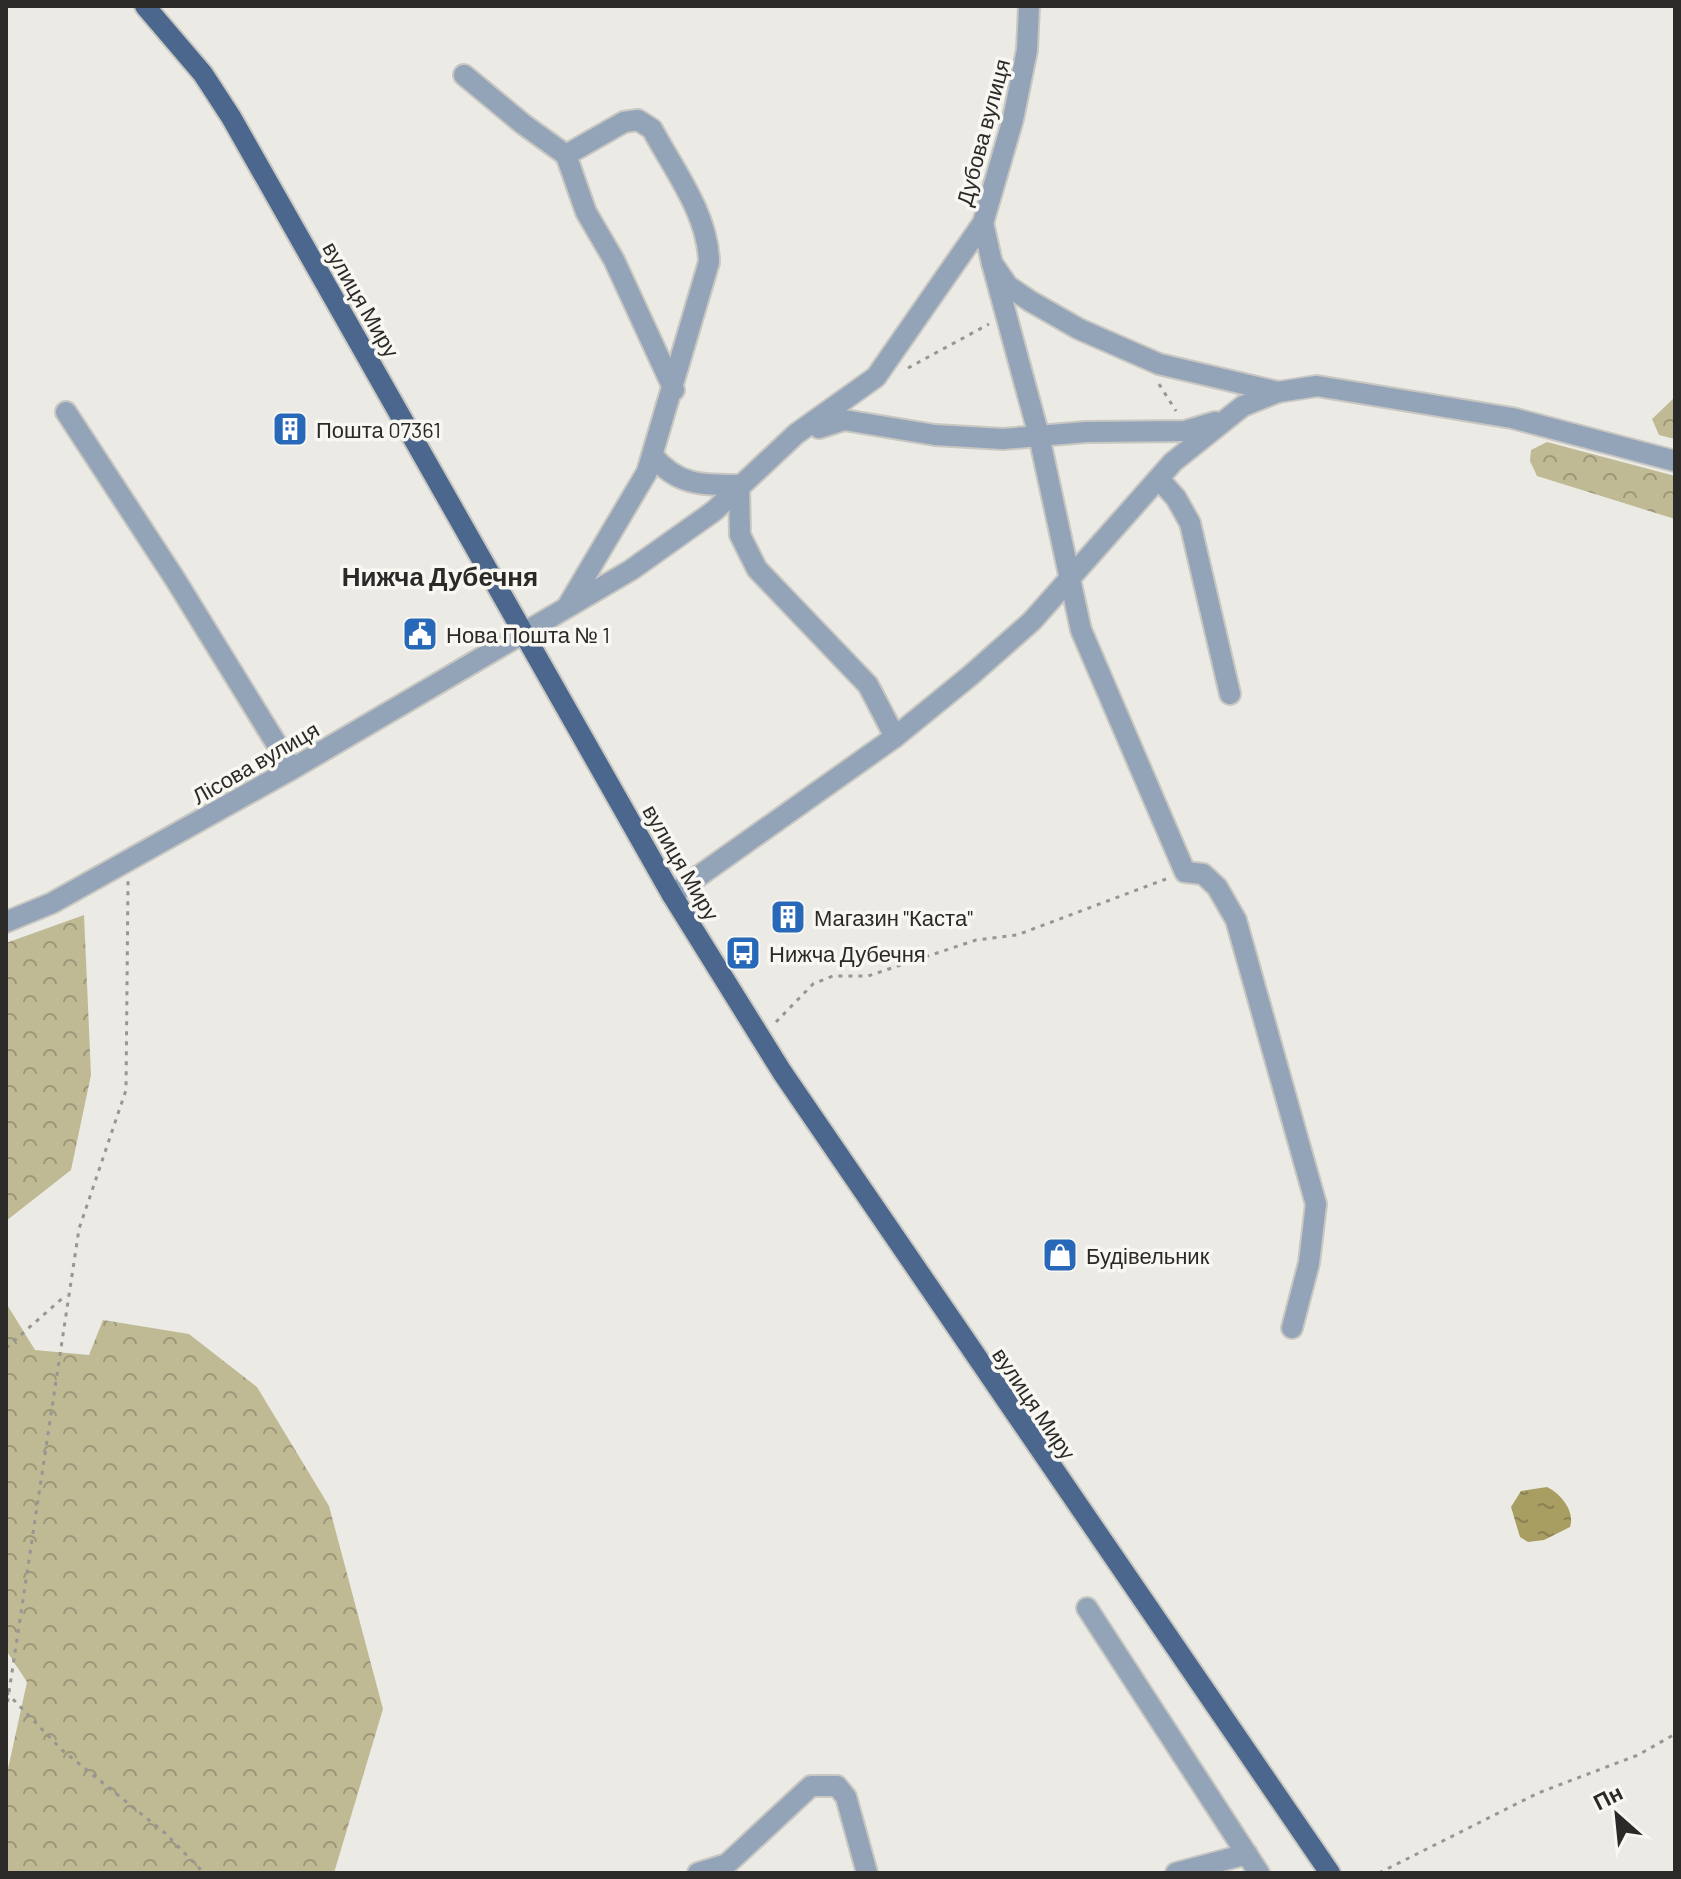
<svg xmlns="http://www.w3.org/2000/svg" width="1681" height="1879" font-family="Barlow,sans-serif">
<defs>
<pattern id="forest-crowns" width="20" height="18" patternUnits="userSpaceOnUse" patternTransform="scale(2)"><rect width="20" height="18" fill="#c0ba94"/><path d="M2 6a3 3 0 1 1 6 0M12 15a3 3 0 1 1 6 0" fill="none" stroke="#9c9779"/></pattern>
<pattern id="water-ripples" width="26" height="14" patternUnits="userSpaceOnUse" patternTransform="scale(2)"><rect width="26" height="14" fill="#a89e62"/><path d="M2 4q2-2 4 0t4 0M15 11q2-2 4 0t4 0" fill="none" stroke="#898151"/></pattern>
</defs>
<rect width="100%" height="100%" fill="#ebeae4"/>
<g fill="url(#forest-crowns)">
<path d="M1675 397V439L1659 435 1652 419Z"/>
<path d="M1547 442 1675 476V519L1537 476 1530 461 1531 450Z"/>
<path d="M84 915 91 1075 71 1170 6 1221V943Z"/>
<path d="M6 1303 35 1350 89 1355 103 1320 189 1334 257 1387 329 1506 383 1709 334 1873H6V1778L27 1682 6 1650Z"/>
</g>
<path fill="url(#water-ripples)" d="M1547 1487C1561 1494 1575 1511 1570 1527L1544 1540 1528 1542 1520 1537 1511 1507 1521 1491Z"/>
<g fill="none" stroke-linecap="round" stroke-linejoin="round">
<defs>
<g id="minor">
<path d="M464 75 523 124 566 155 624 122 638 120 652 129C674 170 708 214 709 262L647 472 567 607"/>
<path d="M566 155 586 212 614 260 674 390"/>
<path d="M983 223 992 263 1008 286 1030 301 1079 329 1159 364 1278 392"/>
<path d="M992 263 1039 436 1081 630 1185 872 1203 874 1217 887 1236 920 1316 1204 1309 1263 1292 1328"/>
<path d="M66 412 175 579 292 769"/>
<path d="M819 428 844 420 935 435 1003 439 1086 432 1185 431 1215 422"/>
<path d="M653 456C678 486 703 485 739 485L740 535 757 569 868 685 895 737"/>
<path d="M1159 479 1176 498 1190 523 1230 694"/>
<path d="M672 895 895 737 971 675 1032 621 1173 462 1243 406 1278 392 1317 386 1512 418 1675 461"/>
<path d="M6 922 52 903 292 769 631 570 714 511 796 434 876 377 983 223 1013 119 1027 50 1029 6"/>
<path d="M1087 1608 1259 1873"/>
<path d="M698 1873 727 1864 811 1786H837L846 1797 867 1873"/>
<path d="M1176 1873 1247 1854"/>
</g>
<path id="major" d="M145 6 203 74 231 117 672 895 782 1072 1330 1873"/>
</defs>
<use href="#minor" stroke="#c8c7c2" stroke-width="24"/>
<use href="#major" stroke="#c8c7c2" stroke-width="24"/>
<g stroke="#979692" stroke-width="3" stroke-dasharray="4 6" stroke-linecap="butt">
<path d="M908 368 989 324"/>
<path d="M1159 384 1176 411"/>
<path d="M776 1022 813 984 833 976H868L976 940 1017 935 1166 879"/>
<path d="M6 1348 66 1295"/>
<path d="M6 1692 62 1750 165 1833 204 1873"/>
<path d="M6 1712 79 1229 126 1090 128 881"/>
<path d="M1379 1873 1538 1793 1638 1755 1675 1734"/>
</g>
<use href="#minor" stroke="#93a3b8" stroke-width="20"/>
<use href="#major" stroke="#4b678d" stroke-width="20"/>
</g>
<defs>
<symbol id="building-square" viewBox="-11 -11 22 22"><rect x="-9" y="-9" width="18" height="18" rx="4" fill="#2768b9" stroke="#f8f7f2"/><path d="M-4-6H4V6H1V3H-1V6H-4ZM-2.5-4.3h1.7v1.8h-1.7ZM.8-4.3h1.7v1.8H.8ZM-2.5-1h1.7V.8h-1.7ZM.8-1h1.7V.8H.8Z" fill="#fff"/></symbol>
<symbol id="civic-square" viewBox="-11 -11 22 22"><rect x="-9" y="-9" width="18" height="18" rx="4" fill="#2768b9" stroke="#f8f7f2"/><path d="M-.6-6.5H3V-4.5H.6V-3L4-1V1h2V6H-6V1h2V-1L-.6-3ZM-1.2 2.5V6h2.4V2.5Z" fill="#fff"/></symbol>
<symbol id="bus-square" viewBox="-11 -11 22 22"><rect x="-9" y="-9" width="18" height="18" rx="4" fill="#2768b9" stroke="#f8f7f2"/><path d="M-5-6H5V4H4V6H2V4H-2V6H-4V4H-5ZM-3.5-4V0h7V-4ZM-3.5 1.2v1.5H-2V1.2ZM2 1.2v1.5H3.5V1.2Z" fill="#fff"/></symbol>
<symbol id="shop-square" viewBox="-11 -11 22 22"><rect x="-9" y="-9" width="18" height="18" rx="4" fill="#2768b9" stroke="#f8f7f2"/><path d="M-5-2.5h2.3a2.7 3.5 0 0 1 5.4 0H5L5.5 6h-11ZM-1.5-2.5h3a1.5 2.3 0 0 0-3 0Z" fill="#fff"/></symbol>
</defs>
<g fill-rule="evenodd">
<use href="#building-square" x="270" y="409" width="40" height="40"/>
<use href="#civic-square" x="400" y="614" width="40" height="40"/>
<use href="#building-square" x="768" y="897" width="40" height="40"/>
<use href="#bus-square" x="723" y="933" width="40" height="40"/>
<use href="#shop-square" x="1040" y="1235" width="40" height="40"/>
</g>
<g text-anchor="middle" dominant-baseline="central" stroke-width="7" stroke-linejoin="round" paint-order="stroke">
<g font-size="22" fill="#2b2a28" stroke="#f8f7f2">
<text transform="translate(982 132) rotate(-75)">Дубова вулиця</text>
<text transform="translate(362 299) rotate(60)">вулиця Миру</text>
<text transform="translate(255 762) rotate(-30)">Лісова вулиця</text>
<text transform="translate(682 862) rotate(60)">вулиця Миру</text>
<text transform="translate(1035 1403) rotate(56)">вулиця Миру</text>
</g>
<g font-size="22" fill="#2b2a28" stroke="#f8f7f2" text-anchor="start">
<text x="316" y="429">Пошта 07361</text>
<text x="446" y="634">Нова Пошта № 1</text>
<text x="814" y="917">Магазин "Каста"</text>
<text x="769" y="953">Нижча Дубечня</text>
<text x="1086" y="1255">Будівельник</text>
</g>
<g font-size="26" font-weight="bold" fill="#2b2a28" stroke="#f8f7f2">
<text x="440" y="575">Нижча Дубечня</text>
</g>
</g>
<rect width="1681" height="1879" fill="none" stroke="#2b2a28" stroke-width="16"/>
<g transform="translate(1617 1815) rotate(333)" stroke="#f8f7f2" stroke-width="6" paint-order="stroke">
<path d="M0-6L14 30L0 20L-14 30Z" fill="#2b2a28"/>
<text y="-12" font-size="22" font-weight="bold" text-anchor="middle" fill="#2b2a28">Пн</text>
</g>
</svg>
